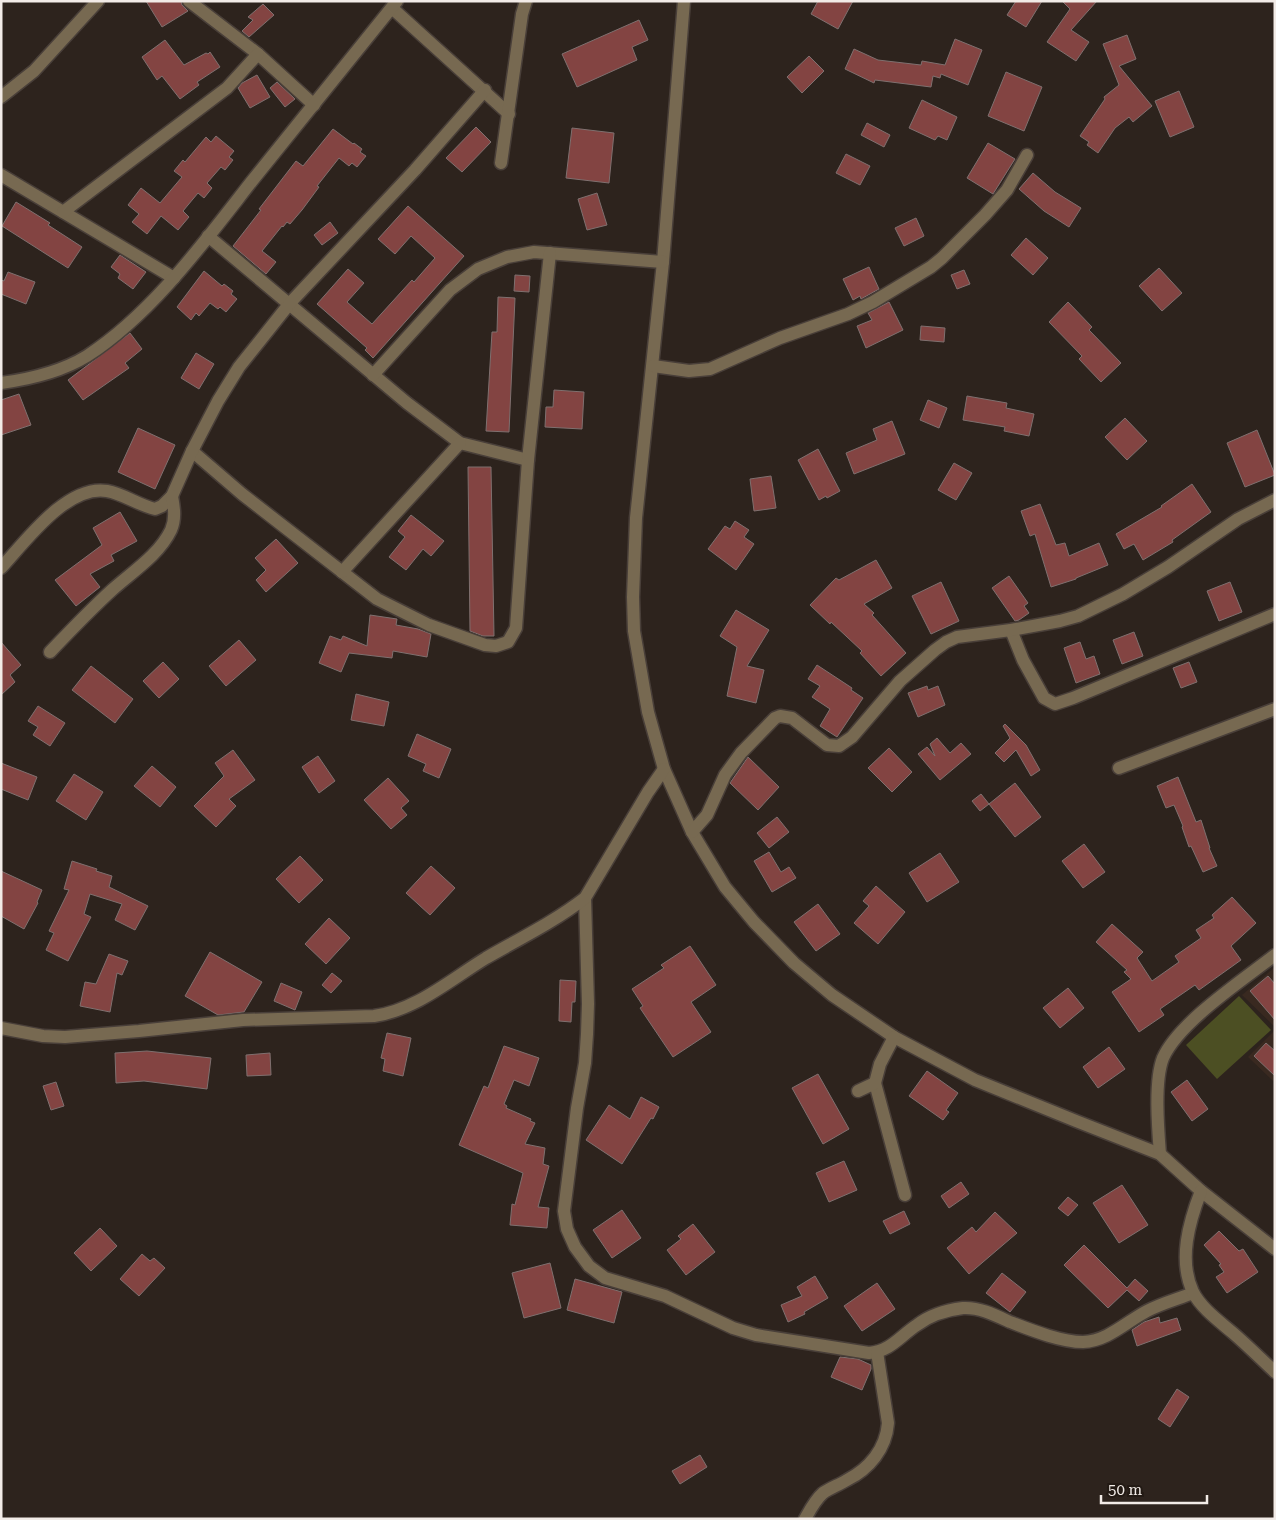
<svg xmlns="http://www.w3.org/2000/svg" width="1276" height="1520" font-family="'Roboto Serif',serif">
<rect width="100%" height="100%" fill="#2d231d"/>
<g fill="#392920">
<path d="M1275 967V1027L1242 995Z"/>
<path d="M1275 1030V1079L1273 1081 1248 1057Z"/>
</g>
<path fill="#4c4f23" d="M1239 996 1271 1030 1217 1079 1186 1045Z"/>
<g fill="#834442" stroke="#7f706f">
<path d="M146 1H181L182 5 188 11 162 27Z"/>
<path d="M818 1H853L838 29 811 14Z"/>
<path d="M1016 1H1042L1026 27 1007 15Z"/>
<path d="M1062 1H1097L1071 30 1089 42 1076 61 1047 42 1070 9Z"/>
<path d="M263 4 274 15 249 37 242 31 253 20 248 17Z"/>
<path d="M639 20 648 40 632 47 637 60 577 87 562 54Z"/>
<path d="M1127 35 1136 59 1119 66 1152 106 1133 122 1129 117 1115 128 1098 153 1087 145 1089 142 1080 136 1105 99 1104 97 1119 85 1103 44Z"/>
<path d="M955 39 982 50 968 85 941 74 940 78 933 76 931 87 875 80 874 83 845 69 854 49 878 60 921 65 922 61 945 65Z"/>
<path d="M165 40 184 65 206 53 208 54 210 52 220 67 197 82 199 85 180 99 162 76 157 80 142 57Z"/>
<path d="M809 56 824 71 802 93 787 77Z"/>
<path d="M1006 72 1042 87 1024 131 988 116Z"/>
<path d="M257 75 270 97 250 108 238 88 242 83Z"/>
<path d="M277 82 295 99 285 107 270 88Z"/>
<path d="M1179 91 1194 127 1170 137 1155 101Z"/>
<path d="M922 100 957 117 947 140 938 136 935 140 909 128Z"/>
<path d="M867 123 890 135 884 147 861 135Z"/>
<path d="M476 127 491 142 462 172 446 158Z"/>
<path d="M572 128 614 133 609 183 566 178Z"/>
<path d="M333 129 353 144 354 143 362 149 360 152 366 156 357 167 352 163 349 166 339 158 317 186 319 187 302 210 290 224 287 222 283 227 282 226 262 251 276 262 266 274 233 246 261 210 259 209 296 161 303 166Z"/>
<path d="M216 136 234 151 229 157 233 160 225 170 221 167 207 183 212 188 204 198 198 193 183 211 189 217 178 230 161 216 147 234 132 222 139 214 128 205 141 188 160 203 182 177 174 171 183 160 185 162 206 137 211 142Z"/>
<path d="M988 143 1015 159 993 194 967 178Z"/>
<path d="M846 154 870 166 860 185 836 173Z"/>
<path d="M1033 173 1055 192 1081 208 1069 227 1044 211 1019 189Z"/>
<path d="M597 193 607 225 587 230 578 199Z"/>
<path d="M16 202 50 223 48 225 82 247 68 268 2 226Z"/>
<path d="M408 206 464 256 373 358 365 350 367 348 317 304 348 269 364 283 347 302 372 324 412 280 414 282 435 258 411 236 395 254 378 239Z"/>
<path d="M916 218 924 236 904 246 895 228Z"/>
<path d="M330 222 338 233 322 245 314 235Z"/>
<path d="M1026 238 1048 258 1033 275 1011 255Z"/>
<path d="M120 255 146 272 133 289 118 278 120 274 111 267Z"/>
<path d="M869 267 879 289 861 299 860 296 853 300 843 279Z"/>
<path d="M1159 268 1182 293 1162 311 1139 286Z"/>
<path d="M964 270 970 284 957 289 951 275Z"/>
<path d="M204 271 222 286 224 284 233 291 231 294 237 299 226 312 220 307 218 309 210 303 199 316 196 313 191 320 177 307Z"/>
<path d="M8 272 35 282 26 304 1 294V280L4 281Z"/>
<path d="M515 275 530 276 529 292 514 291Z"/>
<path d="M498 297 515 298 509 432 486 431 492 332H497Z"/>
<path d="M889 302 903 330 866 348 857 326 872 320 868 313Z"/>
<path d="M1068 302 1092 327 1089 330 1121 363 1101 382 1079 359 1082 356 1049 322Z"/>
<path d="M921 326 945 328 944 342 920 340Z"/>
<path d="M130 333 142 349 125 363 129 368 83 400 68 380Z"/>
<path d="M196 353 214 364 199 389 181 378Z"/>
<path d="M554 390 584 392 582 429 545 427 546 407H553Z"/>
<path d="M19 394 31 425 1 435V400Z"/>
<path d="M967 396 1007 403 1006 408 1034 414 1029 436 1004 431 1005 427 963 420Z"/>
<path d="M928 400 947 408 939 428 920 420Z"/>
<path d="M1125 418 1147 441 1127 460 1105 437Z"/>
<path d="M892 421 905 454 854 474 846 453 877 440 873 429Z"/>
<path d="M138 428 175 445 155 489 118 472Z"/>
<path d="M1257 430 1275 475 1245 487 1227 443Z"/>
<path d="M818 449 840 491 827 498 826 496 819 500 798 460Z"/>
<path d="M954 463 972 473 956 500 938 490Z"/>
<path d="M468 467H491L494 636H483L470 631Z"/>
<path d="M771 476 776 508 754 511 750 479Z"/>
<path d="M1192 484 1211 512 1172 540 1173 542 1143 560 1134 544 1124 549 1116 534 1162 507 1161 506Z"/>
<path d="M1040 504 1056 545 1065 543 1069 556 1099 543 1108 565 1076 578V579L1051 587 1035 534 1030 536 1021 511Z"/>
<path d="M120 512 137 541 111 555 114 561 90 574 100 587 76 606 55 580 102 545 93 528Z"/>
<path d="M411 515 444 541 431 556 423 549 406 570 389 557 405 537 398 531Z"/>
<path d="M735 521 749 530 744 537 754 544 736 570 708 549 725 526 730 529Z"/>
<path d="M276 539 298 563 266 592 256 580 266 570 255 558Z"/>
<path d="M876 560 892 588 864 604 874 613 872 615 906 653 881 676 860 653 862 651 831 622 830 624 810 605 836 578 839 580Z"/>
<path d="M1009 576 1028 603 1024 606 1029 613 1019 620 1015 621 992 588Z"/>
<path d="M941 582 959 621 931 634 912 596Z"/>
<path d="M1230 582 1242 612 1219 621 1207 591Z"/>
<path d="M736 610 769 630 747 666 764 670 756 703 727 696 737 647 720 636Z"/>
<path d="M370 615 397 619 396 625 418 629 431 634 427 657 393 651 392 658 349 653 341 672 319 663 330 636 341 640 343 636 367 646Z"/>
<path d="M1134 632 1143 656 1122 664 1113 640Z"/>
<path d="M239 640 256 660 226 686 209 666Z"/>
<path d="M1 642 21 665 10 675 15 682 1 695Z"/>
<path d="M1080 642 1086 659 1094 656 1100 674 1076 683 1064 648Z"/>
<path d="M163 662 179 679 159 698 143 681Z"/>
<path d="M1189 662 1197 682 1181 688 1173 668Z"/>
<path d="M817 665 852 688 851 690 863 698 837 737 820 726 830 709 812 697 820 686 808 679Z"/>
<path d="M91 666 133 699 115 723 72 690Z"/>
<path d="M927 686 928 690 938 686 945 705 918 717 908 693Z"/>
<path d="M356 694 389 702 384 726 351 720Z"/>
<path d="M38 706 65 723 50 746 33 735 38 727 28 721Z"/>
<path d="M1005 724 1026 745 1040 770 1031 776 1016 750 1004 762 995 753 1010 738 1003 726Z"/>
<path d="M417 734 451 749 439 778 423 771 426 764 408 756Z"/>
<path d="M937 738 950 753 961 743 971 754 940 780 918 754 927 747 935 756 930 744Z"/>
<path d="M889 748 912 772 892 792 868 768Z"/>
<path d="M233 750 255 780 229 799 236 806 216 827 194 806 224 776 215 763Z"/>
<path d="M318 756 335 781 319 793 302 767Z"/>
<path d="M748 757 779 787 758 810 730 783Z"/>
<path d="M1 763 37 777 28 800 1 789Z"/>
<path d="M152 766 176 787 160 807 134 786Z"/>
<path d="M74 774 103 792 86 820 56 801Z"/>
<path d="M1178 777 1196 822 1201 820 1210 848H1209L1217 866 1203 872 1191 846 1189 847 1182 827 1183 826 1174 805 1166 808 1157 786Z"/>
<path d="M388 778 409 801 401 808 407 815 391 829 364 800Z"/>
<path d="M1015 783 1041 817 1015 837 989 804Z"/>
<path d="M981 794 989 804 980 811 972 801Z"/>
<path d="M777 817 789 832 769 848 757 833Z"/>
<path d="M1084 844 1105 872 1083 888 1062 861Z"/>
<path d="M769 852 781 872 789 867 796 878 772 892 754 861Z"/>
<path d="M940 853 959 882 927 902 909 873Z"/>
<path d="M300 856 323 880 299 903 276 879Z"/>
<path d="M72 861 97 869 96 871 112 876 109 887 148 906 135 930 115 920 122 904 90 894 84 914 91 917 68 961 46 950 54 933 49 931 69 890 64 889Z"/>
<path d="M431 866 455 888 430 915 406 893Z"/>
<path d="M1 871 42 890 37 902 38 903 24 929 1 916Z"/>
<path d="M876 886 905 912 878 944 854 923 869 906 863 901Z"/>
<path d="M1232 897 1256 923 1231 946 1241 960 1199 990 1195 985 1160 1009 1164 1015 1139 1032 1112 992 1131 979 1124 972 1127 970 1096 942 1112 924 1143 952 1137 958 1152 981 1179 962 1175 956 1201 938 1196 930 1214 918 1212 915Z"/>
<path d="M818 904 840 934 816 951 794 922Z"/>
<path d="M329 918 350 938 326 964 305 944Z"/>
<path d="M690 946 716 985 691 1002 711 1032 673 1057 640 1008 643 1006 632 989 664 968 661 965Z"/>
<path d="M210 952 262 982 244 1012 218 1015 185 996Z"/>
<path d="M109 954 128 961 122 975 117 973 110 1012 80 1006 85 982 96 984Z"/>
<path d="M332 973 342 981 331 993 322 985Z"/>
<path d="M1268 976 1275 984V1020L1250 991Z"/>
<path d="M560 980 576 981 575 1002H572L571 1022 559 1021Z"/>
<path d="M281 983 302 992 295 1010 274 1001Z"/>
<path d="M1068 988 1084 1008 1060 1028 1043 1008Z"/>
<path d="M387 1033 411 1038 403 1076 383 1071 385 1059 381 1058Z"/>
<path d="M1266 1043 1275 1051V1076L1254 1056Z"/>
<path d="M504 1046 539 1058 529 1086 514 1080 504 1104 507 1106 506 1108 531 1119 530 1121 535 1123 525 1144 545 1148 543 1164 549 1166 538 1207 549 1208 547 1228 510 1225 512 1204 515 1205 523 1173 459 1145 484 1086 488 1088Z"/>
<path d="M1109 1047 1125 1069 1098 1088 1083 1067Z"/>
<path d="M147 1051 211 1058 207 1089 144 1081 116 1083 115 1053Z"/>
<path d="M270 1053 271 1075 247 1076 246 1055Z"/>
<path d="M927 1071 958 1093 946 1110 949 1112 943 1120 909 1096Z"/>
<path d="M818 1074 849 1129 823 1144 792 1088Z"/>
<path d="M1187 1080 1208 1109 1192 1121 1171 1092Z"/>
<path d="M56 1082 64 1106 51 1110 43 1086Z"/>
<path d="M641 1097 659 1107 653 1119 651 1118 622 1164 586 1140 609 1105 630 1119Z"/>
<path d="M844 1161 857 1190 829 1202 816 1173Z"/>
<path d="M961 1182 969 1194 949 1208 941 1196Z"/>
<path d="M1122 1185 1148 1225 1119 1243 1093 1203Z"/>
<path d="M1068 1197 1078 1205 1068 1216 1058 1208Z"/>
<path d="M622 1210 641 1238 612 1258 593 1230Z"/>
<path d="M904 1211 910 1224 890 1234 883 1221Z"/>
<path d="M995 1212 1017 1233 969 1274 947 1248 972 1227 976 1232Z"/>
<path d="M693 1224 715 1252 686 1275 667 1250 681 1239 678 1236Z"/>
<path d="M100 1228 117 1246 91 1271 74 1253Z"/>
<path d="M1219 1231 1239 1251 1243 1249 1258 1272 1227 1293 1216 1277 1224 1272 1219 1265 1221 1264 1204 1245Z"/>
<path d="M1084 1245 1127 1288 1135 1279 1148 1291 1139 1301 1127 1290 1108 1308 1064 1265Z"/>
<path d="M142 1254 150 1261 154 1258 165 1268 139 1296 120 1279Z"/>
<path d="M550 1263 561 1308 524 1318 512 1273Z"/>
<path d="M1002 1273 1026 1292 1010 1312 986 1293Z"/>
<path d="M815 1276 828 1298 804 1312 805 1314 788 1322 781 1305 802 1296 797 1287Z"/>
<path d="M575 1279 622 1292 614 1323 567 1310Z"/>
<path d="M877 1283 895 1309 862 1331 844 1306Z"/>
<path d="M1159 1317 1160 1323 1177 1318 1181 1330 1137 1346 1132 1330 1144 1322Z"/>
<path d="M840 1357 858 1359 871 1365V1369L862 1390 831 1377Z"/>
<path d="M1177 1389 1189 1397 1170 1427 1158 1419Z"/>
<path d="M700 1455 707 1467 680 1484 672 1471Z"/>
</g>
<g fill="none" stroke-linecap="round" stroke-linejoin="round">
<defs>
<g id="minor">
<path d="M189 1 258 54 314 105"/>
<path d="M684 1 663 262 636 518 633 597 634 631 648 712 664 769 692 832 725 887 754 922 794 963 832 995 894 1037 975 1080 1076 1121 1160 1154 1201 1191 1275 1249"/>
<path d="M392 8 509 114"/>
<path d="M1 97 34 71 98 1"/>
<path d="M501 163 522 14 526 1"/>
<path d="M1 175 174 278"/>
<path d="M63 212 227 88 258 54"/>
<path d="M208 236 407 403 460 443 528 460"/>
<path d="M653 366 689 371 710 369 780 338 848 314 873 302 931 267 942 258 985 215 1007 190 1027 155"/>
<path d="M373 375 450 290 478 269 507 257 534 252 663 262"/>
<path d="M1 383C31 379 61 372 87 356 152 314 205 241 252 181 300 121 349 61 397 1"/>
<path d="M192 451 242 494 377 599 429 625 485 645 496 646 508 642 516 628 528 460 550 253"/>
<path d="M1 568C25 542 67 484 107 491 124 494 138 505 155 509L162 506 172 496 192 451 218 401 239 367 259 342 290 303 415 170 485 90"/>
<path d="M342 572 460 443"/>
<path d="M1011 630 1023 660 1044 698 1055 704 1073 698 1275 614"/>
<path d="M50 652C70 631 90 610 112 590 132 572 159 555 171 530 176 519 174 507 172 496"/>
<path d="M1119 768 1275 709"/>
<path d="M692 832 707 815 725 775 741 753 775 718 780 716 792 718 827 745 839 746 852 737 900 681 935 650 946 642 957 637 1011 630 1060 621 1078 616 1123 594 1168 567 1238 519 1275 500"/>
<path d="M585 898 588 1004 587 1034 585 1063 577 1108 564 1211 567 1229 575 1247 589 1266 605 1278 665 1296 733 1328 756 1335 869 1353C891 1351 900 1336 917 1325 930 1315 947 1310 963 1308 979 1307 995 1315 1010 1322 1031 1330 1061 1342 1083 1342 1108 1341 1126 1322 1147 1311 1162 1303 1178 1299 1193 1293"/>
<path d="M1 1028 43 1036 65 1037 139 1031 243 1020 374 1016C416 1010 450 980 486 958 519 939 554 922 585 898L648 792 664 769"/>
<path d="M875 1083 905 1195"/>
<path d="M858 1091 875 1083 880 1064 894 1037"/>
<path d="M1160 1154C1158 1129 1154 1081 1163 1058 1179 1022 1243 980 1275 955"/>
<path d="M1201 1191C1189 1222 1178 1260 1193 1292 1201 1308 1219 1321 1233 1333 1247 1345 1261 1359 1275 1372"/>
<path d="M805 1519C810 1510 815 1500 823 1493 830 1488 839 1485 847 1480 869 1469 886 1449 888 1423L877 1352"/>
</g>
</defs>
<use href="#minor" stroke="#493f39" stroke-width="15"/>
<use href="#minor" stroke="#776951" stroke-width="12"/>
</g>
<rect width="1276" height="1520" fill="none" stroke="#f2ebe7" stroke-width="5"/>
<path d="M1101 1495v8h106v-8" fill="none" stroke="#f2ebe7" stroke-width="2.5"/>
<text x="1108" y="1495" font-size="15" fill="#f2ebe7" stroke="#231a14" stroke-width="4" paint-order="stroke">50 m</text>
</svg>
